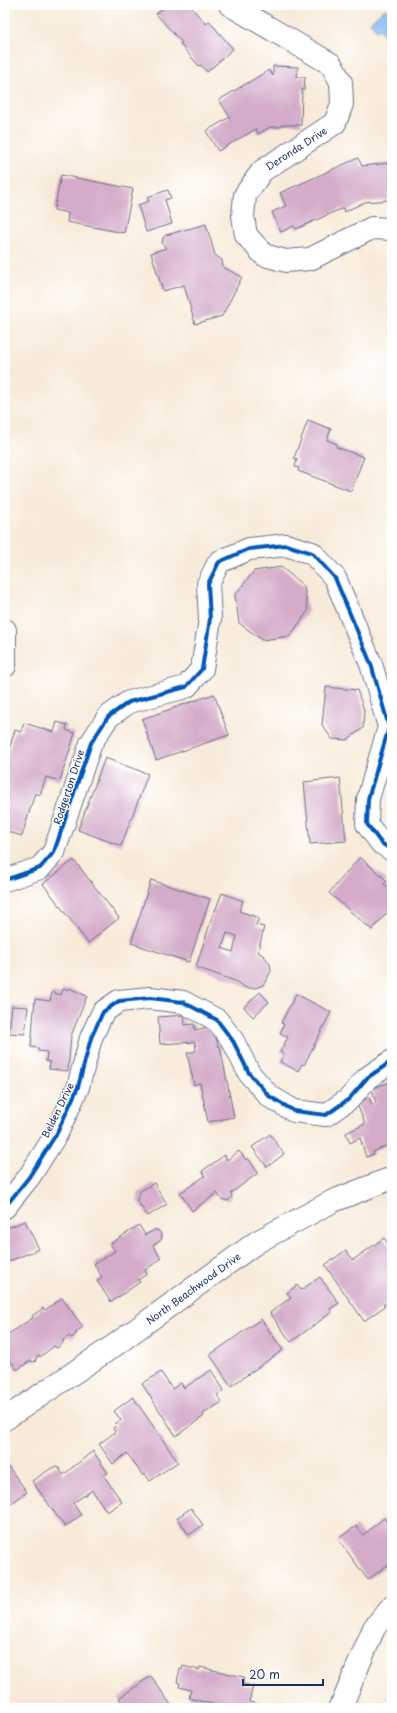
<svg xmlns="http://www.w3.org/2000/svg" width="397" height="1713" font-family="'Playpen Sans',sans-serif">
<rect width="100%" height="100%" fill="#fff"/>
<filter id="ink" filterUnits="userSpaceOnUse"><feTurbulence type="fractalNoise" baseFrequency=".025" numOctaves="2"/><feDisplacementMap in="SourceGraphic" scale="8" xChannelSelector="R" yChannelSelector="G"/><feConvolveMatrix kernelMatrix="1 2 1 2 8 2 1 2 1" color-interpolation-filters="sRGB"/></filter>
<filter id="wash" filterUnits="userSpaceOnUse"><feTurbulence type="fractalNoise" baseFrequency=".012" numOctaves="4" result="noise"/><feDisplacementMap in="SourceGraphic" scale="16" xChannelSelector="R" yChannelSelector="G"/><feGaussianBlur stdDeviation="0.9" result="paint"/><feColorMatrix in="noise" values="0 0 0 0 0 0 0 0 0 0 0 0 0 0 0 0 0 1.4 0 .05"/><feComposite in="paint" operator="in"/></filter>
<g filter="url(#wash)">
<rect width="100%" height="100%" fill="#f8ead8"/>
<path fill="#8bbaf6" stroke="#5374aa" d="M387 9 391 10 392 13V45L379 28 377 30 370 22 382 11Z"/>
<g id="blocks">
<g fill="#d4acca" fill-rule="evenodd">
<path d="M167 5H189L206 24 209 21 233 49 207 72 201 65 199 66 180 44 182 43 156 14Z"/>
<path d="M273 66 298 67 297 77H305L304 90 302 89 301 125H281V127H270L258 134 256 129 218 151 206 131 230 117 219 100 269 70 273 76Z"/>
<path d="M358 158 362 166 389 163 391 200 365 202 344 212 343 208 296 229 294 226 281 232 272 212 286 206 280 193Z"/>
<path d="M61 175 133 189 124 233 67 222 68 213 54 210Z"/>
<path d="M168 190 171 198 165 200 172 224 146 232 138 205 149 201 147 197Z"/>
<path d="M206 224 215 255 222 260 223 267 242 277 222 316 195 324 184 285 163 291 151 253 166 248 162 243 163 238 166 235Z"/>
<path d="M308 420 331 429 327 440 337 444 336 447 364 457 351 491 298 471 299 468 295 467 297 459 294 458Z"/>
<path d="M281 567 304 586 308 611 290 636 262 640 239 623 235 595 254 571Z"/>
<path d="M326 687 357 690 364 710 363 728 347 740 332 739 322 725Z"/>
<path d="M214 694 229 735 156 760 142 719Z"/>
<path d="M57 722 67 725 66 730 75 733 60 781 46 777 40 795 35 793 22 836 5 831V762L15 730 21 732 24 723 54 732Z"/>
<path d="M105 758 148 774 121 846 78 830Z"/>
<path d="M340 778 346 841 310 844 304 782Z"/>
<path d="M360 857 387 881 384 884 392 891V907L372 930 329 893Z"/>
<path d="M74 860 119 918 88 943 43 884Z"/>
<path d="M151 880 210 899 189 962 131 943Z"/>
<path d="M222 893 243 901 239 911 259 918 256 925 264 927 258 952 264 956 270 964 271 971 268 977 263 985 255 988H246L235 981 196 967 214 911H215ZM227 933 237 936 233 952 222 948Z"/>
<path d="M69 988 87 996 71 1036 68 1071 49 1069 50 1062 46 1061 47 1052 38 1051V1048L31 1047 35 999 50 1001 52 992 61 995 63 989 68 990Z"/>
<path d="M260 992 269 1002 253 1017 244 1007Z"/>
<path d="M296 994 331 1012 304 1065 302 1064 298 1071 280 1062 284 1054 280 1052 288 1037 280 1033 284 1024 281 1023Z"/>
<path d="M12 1006 28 1007 25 1034 9 1033Z"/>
<path d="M184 1015 185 1025 194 1024 195 1030 214 1026 218 1046H220L234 1117 208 1122 200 1083 194 1085 187 1053 196 1051 195 1042 160 1044 158 1017Z"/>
<path d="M392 1081V1143L373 1152 374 1154 366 1157 360 1138 350 1143 346 1133 365 1124 357 1104 369 1097 372 1105 376 1103 372 1089Z"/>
<path d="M270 1134 284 1154 267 1167 252 1147Z"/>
<path d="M239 1151 246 1160 248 1158 258 1173 231 1193 232 1197 228 1201 221 1199 217 1193 192 1211 180 1193 205 1176 202 1171 225 1155 227 1160Z"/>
<path d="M154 1183 167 1204 148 1216 137 1201 139 1192Z"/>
<path d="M25 1221 39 1249 5 1263V1229Z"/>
<path d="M139 1225 145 1235 154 1230H158L162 1236 161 1240 153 1245 161 1259 145 1270 147 1274 138 1280 140 1282 111 1302 97 1281 102 1277 94 1264 115 1251 110 1244Z"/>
<path d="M384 1238 392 1249V1299L383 1305 385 1306 364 1321 325 1265 346 1250 353 1260Z"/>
<path d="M320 1277 339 1303 330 1309 332 1312 291 1342 270 1313 291 1297 287 1293 297 1285 301 1290Z"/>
<path d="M62 1298 83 1327 76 1332V1334L72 1338 69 1336 63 1340V1343L57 1348 54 1346 40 1357 39 1355 37 1356 35 1362 30 1361 17 1370 5 1353V1336L33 1318 32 1316 43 1308 45 1310Z"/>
<path d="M261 1319 283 1350 231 1386 210 1355Z"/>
<path d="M211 1370 224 1390 217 1395 222 1402 203 1414 204 1416 176 1436 142 1384 161 1372 172 1389 181 1383 184 1388Z"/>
<path d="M133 1397 178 1462 150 1481 145 1474 143 1476 127 1453 113 1464 99 1444 115 1432 113 1428 117 1426 115 1424 121 1420 114 1411Z"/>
<path d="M93 1451 108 1473 104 1476 122 1502 107 1512 92 1490 73 1503 81 1515 65 1527 32 1481 50 1469 56 1466 59 1468 63 1475Z"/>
<path d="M5 1462 27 1492 5 1508Z"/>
<path d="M191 1508 203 1525 189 1535 177 1518Z"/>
<path d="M384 1518 392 1529V1572L387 1565 368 1580 338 1539 356 1526 363 1535Z"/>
<path d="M183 1666 199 1670 200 1667 244 1677 243 1684 253 1686 249 1702 263 1705 262 1708H219L220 1706 189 1698 191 1690 179 1687 180 1683 177 1682 180 1669 182 1670Z"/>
<path d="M151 1676 173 1708H120L124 1706 119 1698Z"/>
</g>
</g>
</g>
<g filter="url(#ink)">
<use href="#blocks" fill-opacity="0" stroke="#687089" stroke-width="1"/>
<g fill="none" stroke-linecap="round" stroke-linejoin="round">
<defs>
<g id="minor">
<path d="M230 5 331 64 341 82 342 104 335 123 262 171 245 195 243 216 246 235 264 255 286 261 310 259 372 228 392 229"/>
<path d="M5 630V666"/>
<path d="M5 878 8 879 40 868 54 852 91 743 108 717 129 702 186 687 202 669 210 619 208 584 219 562 249 549 286 545 312 553 335 578 371 664 389 727 368 799 367 824 381 843 392 850"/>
<path d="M5 1207 29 1177 57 1133 78 1087 91 1038 103 1012 119 1001 150 998 183 1002 217 1020 233 1041 249 1073 269 1096 294 1111 326 1115 349 1099 367 1078 392 1061"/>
<path d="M5 1419 115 1345 257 1242 333 1201 392 1178"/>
<path d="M339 1708 343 1702 374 1628 392 1606"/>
</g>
</defs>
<use href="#minor" stroke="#687089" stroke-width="24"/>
<use href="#minor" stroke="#fff" stroke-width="22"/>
<defs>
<g id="cycleway">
<path d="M5 878 8 879 40 868 54 852 91 743 108 717 129 702 186 687 202 669 210 619 208 584 219 562 249 549 286 545 312 553 335 578 371 664 389 727 368 799 367 824 381 843 392 850"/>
<path d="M5 1207 29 1177 57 1133 78 1087 91 1038 103 1012 119 1001 150 998 183 1002 217 1020 233 1041 249 1073 269 1096 294 1111 326 1115 349 1099 367 1078 392 1061"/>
</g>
</defs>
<use href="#cycleway" stroke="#fff" stroke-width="6"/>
<use href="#cycleway" stroke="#0057b8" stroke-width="4"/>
</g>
</g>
<g text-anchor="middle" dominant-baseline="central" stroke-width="3" stroke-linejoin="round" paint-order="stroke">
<g font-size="10" fill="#1b2f5e" stroke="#fff">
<text transform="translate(296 148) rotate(-33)">Deronda Drive</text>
<text transform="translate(68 787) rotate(-72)">Rodgerton Drive</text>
<text transform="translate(57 1110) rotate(-64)">Belden Drive</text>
<text transform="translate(193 1288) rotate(-36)">North Beachwood Drive</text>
</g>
</g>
<rect width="397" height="1713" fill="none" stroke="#fff" stroke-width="20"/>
<path d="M243 1679v6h80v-6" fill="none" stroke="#1b2f5e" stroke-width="2"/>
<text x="249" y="1679" font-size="12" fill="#1b2f5e" stroke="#ffffff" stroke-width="3" paint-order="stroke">20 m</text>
</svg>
